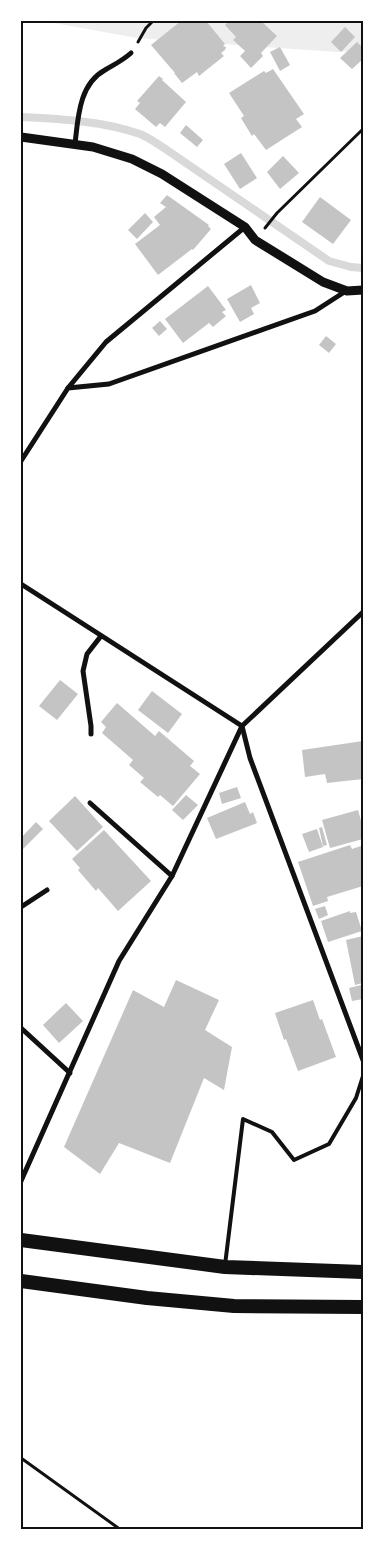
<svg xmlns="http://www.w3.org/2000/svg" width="384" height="1551" font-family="'Libre Baskerville',serif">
<rect width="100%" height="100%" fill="#fff"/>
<path fill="#eee" d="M43 21H363V50L337 52 137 38Z"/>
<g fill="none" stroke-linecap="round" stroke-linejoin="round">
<path stroke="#d9d9d9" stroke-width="8" d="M21 117C61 119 103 121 140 134 148 137 156 143 164 148L329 261 351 267 363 268"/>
</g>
<g fill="#c4c4c4">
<path d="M181 21H206L225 44 223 46 226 47 225 50 221 53 224 56 199 76 197 72 182 83 174 73H175L151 45Z"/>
<path d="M229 21H263L262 22 277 36 261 53 263 56 251 68 240 56 245 51 233 40 236 37 225 25Z"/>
<path d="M345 27 355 37 341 52 331 42Z"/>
<path d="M357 42 363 48V59L352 69 340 58Z"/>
<path d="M280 47 290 65 280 71 270 52Z"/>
<path d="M273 69 304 114 296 119 302 127 266 150 254 134 252 136 241 118 244 116 229 93 264 71 266 73Z"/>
<path d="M159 76 163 79 162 80 186 102 165 127 160 123 156 127 135 109 140 103 137 101Z"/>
<path d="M186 125 203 140 197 147 180 133Z"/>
<path d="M241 153 257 178 240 189 224 164Z"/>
<path d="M283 156 299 173 280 189 267 172Z"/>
<path d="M167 195 209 225 208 226 211 229 193 250 192 249 158 275 135 244 160 225 154 217 166 207 160 203Z"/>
<path d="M320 197 351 220 333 244 302 222Z"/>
<path d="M145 213 153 222 137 239 128 230Z"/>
<path d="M251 285 260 303 251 308 254 314 240 322 227 299Z"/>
<path d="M208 286 226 310 222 312 226 316 213 327 209 323 183 343 165 319Z"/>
<path d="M160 321 167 329 159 336 152 328Z"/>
<path d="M326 336 336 344 329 353 319 345Z"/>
<path d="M60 680 78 694 57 720 39 706Z"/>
<path d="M152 691 182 714 168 733 138 710Z"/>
<path d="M117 703 155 736 159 731 194 761 190 766 200 774 173 806 160 795 158 797 140 782 144 778 129 765 133 760 102 733 106 727 101 722Z"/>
<path d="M363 741V779L327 783 325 774 305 777 302 750Z"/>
<path d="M237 787 241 798 222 804 219 793Z"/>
<path d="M186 795 198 805 183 820 172 810Z"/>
<path d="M75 796 103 827 77 851 49 821Z"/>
<path d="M245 802 250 814 253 812 257 823 216 839 207 818Z"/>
<path d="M358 810 363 828V839L330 848 322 820Z"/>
<path d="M36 822 43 829 21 851V838Z"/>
<path d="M322 827 327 845 323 846 319 828Z"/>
<path d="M317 829 323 847 309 852 302 834Z"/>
<path d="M104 830 151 881 118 911 98 888 96 891 78 870 80 868 72 859Z"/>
<path d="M350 845 352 849 361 846 363 853V886L327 897 328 901 313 906 298 862Z"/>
<path d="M325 906 328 915 319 919 315 909Z"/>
<path d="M350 911V913L356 912 362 931 328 942 321 921Z"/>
<path d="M363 936V983L355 985 346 940Z"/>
<path d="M176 980 219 1000 205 1030 232 1047 224 1090 204 1078 170 1163 119 1143 100 1174 64 1147 133 990 164 1007Z"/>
<path d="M361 985 363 999 352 1001 349 988Z"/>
<path d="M313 1000 320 1020 322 1019 336 1057 298 1071 286 1039 284 1040 275 1013Z"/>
<path d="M66 1003 83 1021 59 1043 43 1025Z"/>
</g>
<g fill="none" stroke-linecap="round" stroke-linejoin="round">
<g stroke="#111" stroke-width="3">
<path d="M138 42 146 28 153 21"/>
<path d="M265 228 277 213 363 129"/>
<path d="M21 1458 121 1530"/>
</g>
<path stroke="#111" stroke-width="4" d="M225 1265 243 1119 272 1132 294 1160 329 1144 356 1098 363 1076"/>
<g stroke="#111" stroke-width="5">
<path d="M75 144C78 118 79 84 105 70 115 64 122 61 131 53"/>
<path d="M68 388 106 342 245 227"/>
<path d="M21 461 68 388 109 384 315 311 346 291"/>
<path d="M21 584 242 726 250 758 363 1060"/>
<path d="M91 734V726L83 671 87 654 101 636"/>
<path d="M90 803 172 876"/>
<path d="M21 907 47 890"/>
<path d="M21 1028 70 1073"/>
<path d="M21 1181 119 961 172 876 242 726 363 612"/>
</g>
<path stroke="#111" stroke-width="9" d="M21 137 93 147 132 159 162 174 245 227 255 240 323 282 347 291 363 290"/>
<g stroke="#111" stroke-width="14">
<path d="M21 1240 225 1267 363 1272"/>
<path d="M21 1281 147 1298 234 1306 363 1307"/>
</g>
</g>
<rect width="384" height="1551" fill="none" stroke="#ffffff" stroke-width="45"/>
<rect x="22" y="22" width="340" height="1506" fill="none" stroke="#111" stroke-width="2"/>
</svg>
